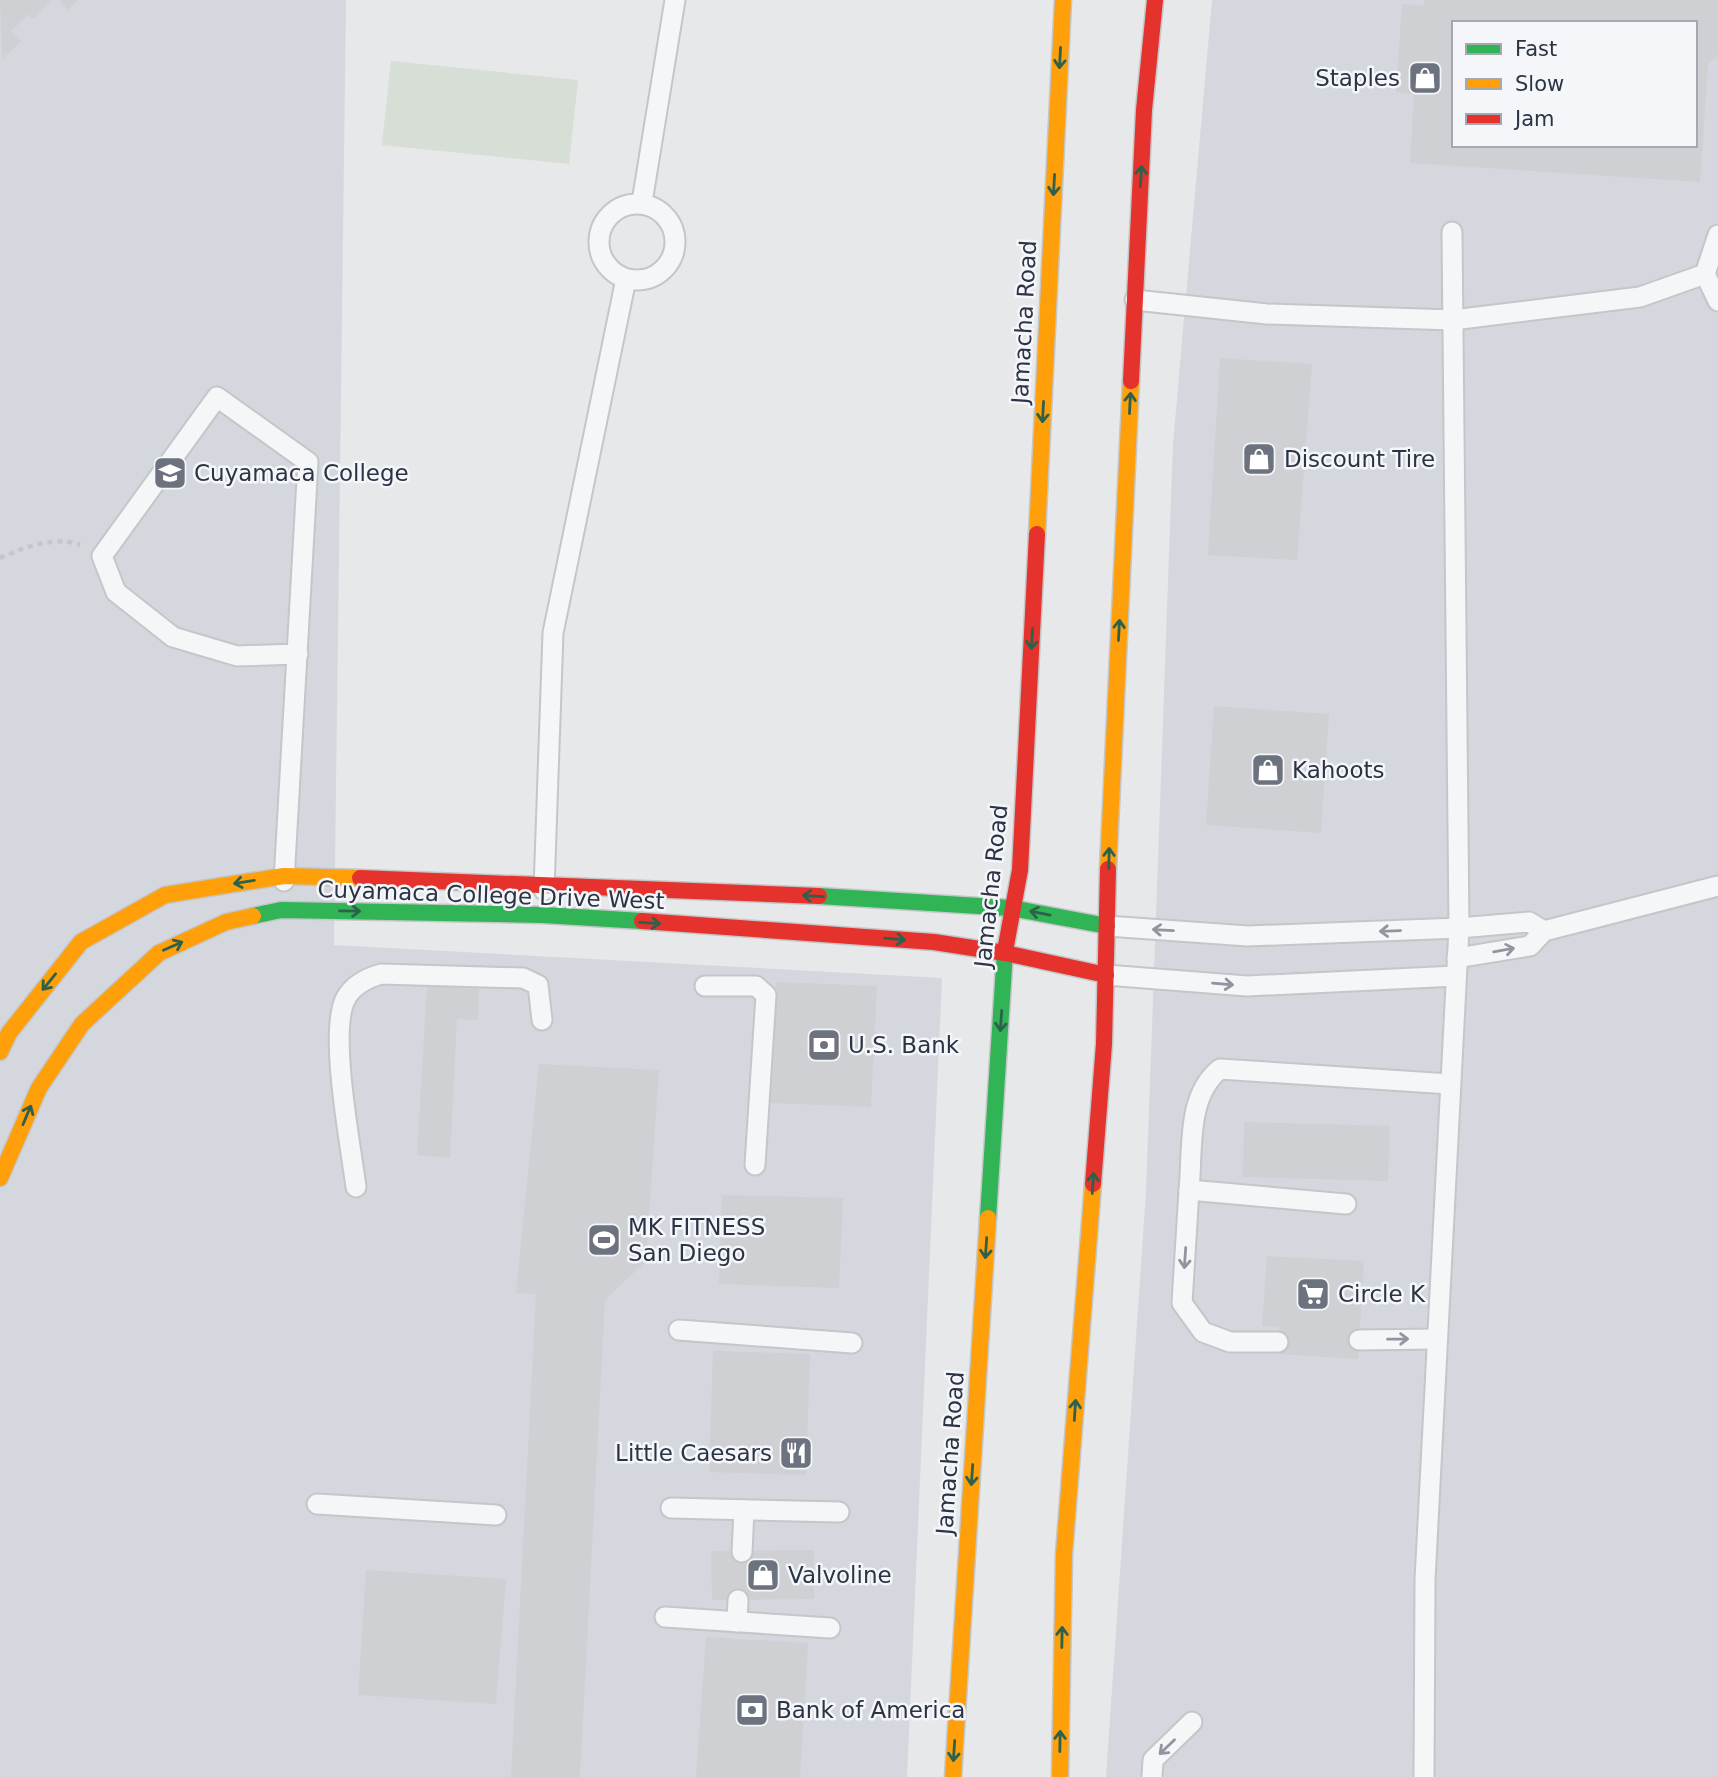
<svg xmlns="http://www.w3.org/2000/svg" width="1718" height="1777" font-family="'DejaVu Sans',sans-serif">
<rect width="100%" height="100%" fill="#e6e8ea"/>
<g fill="#d4d7dd" fill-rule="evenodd">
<path d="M0 0H346L334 945 942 978 907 1777H0Z"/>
<path d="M1212 0H1718V1777H1106L1146 1192 1173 444ZM1454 23H1695V145H1454Z"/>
</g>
<path fill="#d6ded6" d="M391 61 578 80 569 164 382 145Z"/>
<g fill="#ced0d3" fill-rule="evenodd">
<path d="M0 0H52L33 19 29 14 11 31 21 41 2 59Z"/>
<path d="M59 0H78L68 10Z"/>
<path d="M1424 0H1717L1718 56 1708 64 1700 182 1410 163 1414 94 1396 92 1402 4 1424 6ZM1454 23H1695V145H1454Z"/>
<path d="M1220 358 1312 364 1297 560 1208 555Z"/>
<path d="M1214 706 1329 714 1321 833 1206 825Z"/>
<path d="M776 982 877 986 871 1107 770 1103Z"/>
<path d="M427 986 479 989 478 1020 457 1019 450 1158 417 1155Z"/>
<path d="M539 1064 659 1070 646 1261 605 1300 580 1777H511L536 1294 516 1293Z"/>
<path d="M1244 1122 1390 1126 1388 1181 1243 1177Z"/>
<path d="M722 1195 843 1198 839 1288 719 1284Z"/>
<path d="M1267 1256 1364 1261 1358 1359 1277 1354 1279 1327 1262 1326Z"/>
<path d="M713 1351 810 1354 806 1475 709 1472Z"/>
<path d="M814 1550V1599L712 1600 711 1551Z"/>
<path d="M366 1570 506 1579 496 1704 358 1695Z"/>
<path d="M706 1637 808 1643 800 1777H696Z"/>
</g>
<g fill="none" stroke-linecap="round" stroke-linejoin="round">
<defs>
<g id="lane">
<path d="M642 202 675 0"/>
<circle cx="637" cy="242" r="38"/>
<path d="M1705 274 1718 235"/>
<path d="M1135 300 1267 314 1453 320 1640 297 1705 274 1718 301"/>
<path d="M284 881 308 462 217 397 102 556 116 592 173 637 237 656 298 654"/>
<path d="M544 890 553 633 626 279"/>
<path d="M1107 926 1248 936 1459 928 1529 922 1544 931"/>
<path d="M1457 958 1530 946 1544 931 1718 886"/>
<path d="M1106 975 1247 986 1456 976"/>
<path d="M705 986H756L766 995 755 1165"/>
<path d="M356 1187C351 1147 328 1030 346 998 354 984 367 978 381 974L523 978 538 985 542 1020"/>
<path d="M1189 1190 1182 1303 1203 1332 1230 1342H1278"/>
<path d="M1346 1204 1189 1190C1193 1150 1186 1096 1220 1069L1450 1084"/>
<path d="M679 1330 852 1343"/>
<path d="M1359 1340 1437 1339"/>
<path d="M317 1504 496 1515"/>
<path d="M671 1508 839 1512"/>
<path d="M742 1552 744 1510"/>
<path d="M665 1617 830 1628"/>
<path d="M737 1622 738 1600"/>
<path d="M1152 1777 1153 1760 1192 1722"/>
<path d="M1424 1777 1425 1580 1459 928 1452 232"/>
</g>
<g id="fast">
<path d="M819 896 1011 908 1107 926"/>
<path d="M253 916 281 910 543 915 642 921"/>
<path d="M988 1218 1005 951"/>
</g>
<g id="slow">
<path d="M1037 534 1063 0"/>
<path d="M1108 869 1131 381"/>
<path d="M0 1052 9 1033 81 942 165 895 284 876 360 878"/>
<path d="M0 1178 39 1088 82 1024 159 953 226 922 253 916"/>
<path d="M953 1777 988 1218"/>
<path d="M1060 1777 1064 1554 1093 1184"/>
</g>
<g id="jam">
<path d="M1131 381 1144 110 1155 0"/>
<path d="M360 878 819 896"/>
<path d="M642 921 934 942 1005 953 1106 975"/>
<path d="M1005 951 1020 870 1037 534"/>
<path d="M1093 1184 1104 1044 1108 869"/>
</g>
</defs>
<use href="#lane" stroke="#c4c6c8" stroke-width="23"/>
<use href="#fast" stroke="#c4c6c8" stroke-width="19"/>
<use href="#slow" stroke="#c4c6c8" stroke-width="19"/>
<use href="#jam" stroke="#c4c6c8" stroke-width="19"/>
<path stroke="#c5c6ca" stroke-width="4.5" stroke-dasharray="5 5" stroke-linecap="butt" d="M0 558C22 548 56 535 80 545"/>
<use href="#lane" stroke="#f5f6f7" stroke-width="19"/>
<use href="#fast" stroke="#30b455" stroke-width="16"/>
<use href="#slow" stroke="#ff9f0a" stroke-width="16"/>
<use href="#jam" stroke="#e5322d" stroke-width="16"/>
</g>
<defs><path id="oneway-shaft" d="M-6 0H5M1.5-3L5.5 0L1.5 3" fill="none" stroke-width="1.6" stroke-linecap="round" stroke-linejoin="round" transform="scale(1.75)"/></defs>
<g stroke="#2d614b">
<use href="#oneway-shaft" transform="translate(1060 58) rotate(93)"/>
<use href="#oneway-shaft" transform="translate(1141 176) rotate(-87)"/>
<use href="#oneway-shaft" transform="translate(1054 185) rotate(93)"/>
<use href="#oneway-shaft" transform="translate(1130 403) rotate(-87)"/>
<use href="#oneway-shaft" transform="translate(1043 412) rotate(93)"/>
<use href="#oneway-shaft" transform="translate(1119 630) rotate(-87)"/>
<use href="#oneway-shaft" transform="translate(1032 639) rotate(93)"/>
<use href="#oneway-shaft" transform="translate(1109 858) rotate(-89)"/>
<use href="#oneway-shaft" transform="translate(244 882) rotate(171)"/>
<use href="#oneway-shaft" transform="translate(813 896) rotate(-177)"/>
<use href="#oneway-shaft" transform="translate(350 911) rotate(1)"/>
<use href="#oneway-shaft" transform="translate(1040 913) rotate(-169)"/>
<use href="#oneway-shaft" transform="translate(650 923) rotate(4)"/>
<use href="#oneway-shaft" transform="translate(895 939) rotate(5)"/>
<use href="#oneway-shaft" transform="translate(173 946) rotate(-24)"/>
<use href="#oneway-shaft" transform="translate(49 982) rotate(129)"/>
<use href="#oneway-shaft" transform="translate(1001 1021) rotate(94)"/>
<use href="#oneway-shaft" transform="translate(27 1115) rotate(-67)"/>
<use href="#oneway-shaft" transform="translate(1093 1183) rotate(-86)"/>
<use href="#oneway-shaft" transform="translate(986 1248) rotate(94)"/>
<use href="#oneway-shaft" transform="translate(1075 1410) rotate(-86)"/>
<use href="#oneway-shaft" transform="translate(972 1475) rotate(94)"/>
<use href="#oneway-shaft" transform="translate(1062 1637) rotate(-89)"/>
<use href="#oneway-shaft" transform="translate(1060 1741) rotate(-89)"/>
<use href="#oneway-shaft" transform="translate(954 1751) rotate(94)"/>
</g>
<g stroke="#90959e">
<use href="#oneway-shaft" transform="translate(1163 930) rotate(-177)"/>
<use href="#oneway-shaft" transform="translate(1390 931) rotate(178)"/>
<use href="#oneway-shaft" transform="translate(1504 950) rotate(-10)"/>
<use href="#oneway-shaft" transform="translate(1223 984) rotate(5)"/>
<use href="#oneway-shaft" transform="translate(1185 1258) rotate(94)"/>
<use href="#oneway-shaft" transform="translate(1398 1339) rotate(-1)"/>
<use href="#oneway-shaft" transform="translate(1167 1747) rotate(136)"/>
</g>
<defs>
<symbol id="shop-square" viewBox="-11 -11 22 22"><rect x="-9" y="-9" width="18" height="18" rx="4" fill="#6c737f" stroke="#f4f6f9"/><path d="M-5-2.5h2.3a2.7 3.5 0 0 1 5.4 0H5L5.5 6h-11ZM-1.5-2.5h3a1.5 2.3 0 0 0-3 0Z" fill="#fff"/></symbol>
<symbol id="university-square" viewBox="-11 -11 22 22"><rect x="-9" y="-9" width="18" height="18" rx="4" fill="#6c737f" stroke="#f4f6f9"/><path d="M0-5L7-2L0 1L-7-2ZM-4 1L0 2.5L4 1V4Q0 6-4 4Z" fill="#fff"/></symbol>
<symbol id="bank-square" viewBox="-11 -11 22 22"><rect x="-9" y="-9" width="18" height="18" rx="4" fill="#6c737f" stroke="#f4f6f9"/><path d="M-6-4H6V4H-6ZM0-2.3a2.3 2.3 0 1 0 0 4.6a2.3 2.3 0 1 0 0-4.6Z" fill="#fff"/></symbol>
<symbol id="stadium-square" viewBox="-11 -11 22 22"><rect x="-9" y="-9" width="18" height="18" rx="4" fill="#6c737f" stroke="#f4f6f9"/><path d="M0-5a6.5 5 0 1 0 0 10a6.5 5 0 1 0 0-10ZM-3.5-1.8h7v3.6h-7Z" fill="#fff"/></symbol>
<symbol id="supermarket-square" viewBox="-11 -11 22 22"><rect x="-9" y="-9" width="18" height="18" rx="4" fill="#6c737f" stroke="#f4f6f9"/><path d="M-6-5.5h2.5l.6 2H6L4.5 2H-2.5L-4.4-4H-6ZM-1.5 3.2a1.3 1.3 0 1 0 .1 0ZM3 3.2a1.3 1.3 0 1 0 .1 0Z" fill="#fff"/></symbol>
<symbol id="restaurant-square" viewBox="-11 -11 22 22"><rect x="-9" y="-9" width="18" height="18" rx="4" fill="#6c737f" stroke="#f4f6f9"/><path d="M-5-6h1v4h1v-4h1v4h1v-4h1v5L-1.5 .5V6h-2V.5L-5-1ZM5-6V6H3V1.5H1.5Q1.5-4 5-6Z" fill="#fff"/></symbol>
</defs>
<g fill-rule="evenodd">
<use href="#shop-square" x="1406" y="59" width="38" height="38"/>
<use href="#shop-square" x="1240" y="440" width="38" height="38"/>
<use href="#university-square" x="151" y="454" width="38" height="38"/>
<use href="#shop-square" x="1249" y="751" width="38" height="38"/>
<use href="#bank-square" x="805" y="1026" width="38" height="38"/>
<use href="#stadium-square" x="585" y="1221" width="38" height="38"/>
<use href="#supermarket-square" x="1294" y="1275" width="38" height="38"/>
<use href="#restaurant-square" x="777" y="1434" width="38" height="38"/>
<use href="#shop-square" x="744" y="1556" width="38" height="38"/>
<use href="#bank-square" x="733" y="1691" width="38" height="38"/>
</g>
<g text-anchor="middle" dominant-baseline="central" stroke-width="5" stroke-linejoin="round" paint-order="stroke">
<g font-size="23" fill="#2b3445" stroke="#f4f6f9" text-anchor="start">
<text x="1400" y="78" text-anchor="end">Staples</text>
<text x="1284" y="459">Discount Tire</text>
<text x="194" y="473">Cuyamaca College</text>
<text x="1292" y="770">Kahoots</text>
<text x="848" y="1045">U.S. Bank</text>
<text x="628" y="1227">MK FITNESS<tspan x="628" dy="26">San Diego</tspan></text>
<text x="1338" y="1294">Circle K</text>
<text x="772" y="1453" text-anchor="end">Little Caesars</text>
<text x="788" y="1575">Valvoline</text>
<text x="776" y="1710">Bank of America</text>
</g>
<g font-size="23" fill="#2b3445" stroke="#f4f6f9">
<text transform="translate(1024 322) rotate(-87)">Jamacha Road</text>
<text transform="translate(991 886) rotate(-84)">Jamacha Road</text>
<text transform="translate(491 895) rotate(2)">Cuyamaca College Drive West</text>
<text transform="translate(950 1453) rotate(-86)">Jamacha Road</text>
</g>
</g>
<rect x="1452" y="21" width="245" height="126" fill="#f4f6f9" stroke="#a4a8b1" stroke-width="2"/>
<rect x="1466" y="44" width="35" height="10" fill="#30b455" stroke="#a4a8b1" stroke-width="2"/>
<text x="1515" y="56" font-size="21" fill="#2b3445">Fast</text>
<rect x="1466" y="79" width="35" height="10" fill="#ff9f0a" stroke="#a4a8b1" stroke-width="2"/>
<text x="1515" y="91" font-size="21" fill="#2b3445">Slow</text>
<rect x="1466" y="114" width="35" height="10" fill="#e5322d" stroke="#a4a8b1" stroke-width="2"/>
<text x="1515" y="126" font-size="21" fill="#2b3445">Jam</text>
</svg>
